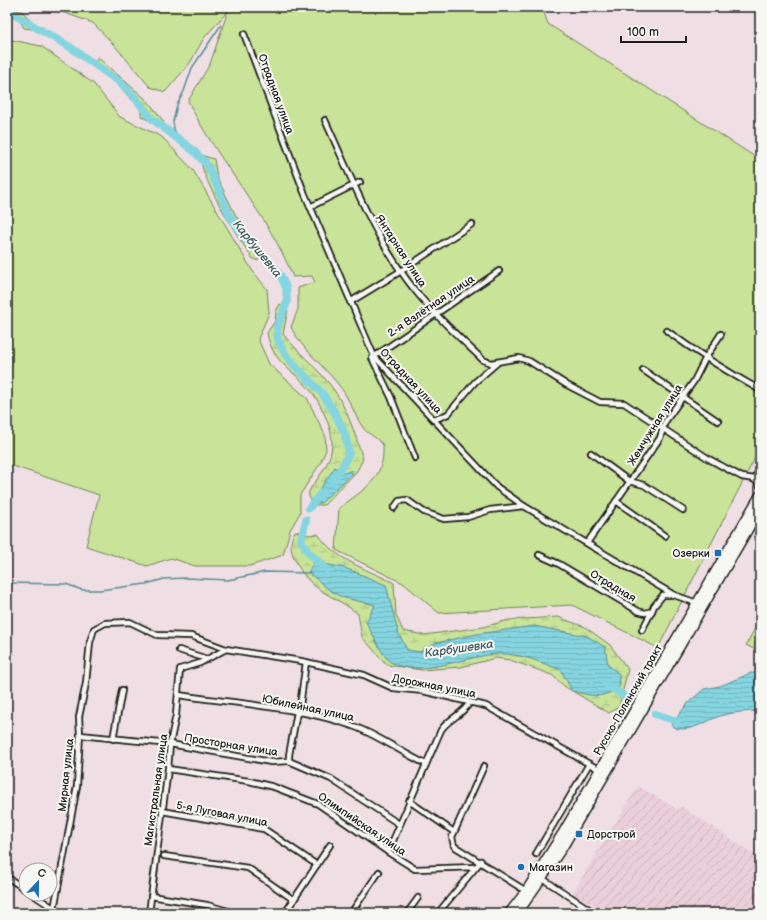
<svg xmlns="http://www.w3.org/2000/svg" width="767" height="920" font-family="'Balsamiq Sans',sans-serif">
<defs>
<pattern id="industrial-furrows" width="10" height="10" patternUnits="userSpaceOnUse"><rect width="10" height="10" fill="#eacfda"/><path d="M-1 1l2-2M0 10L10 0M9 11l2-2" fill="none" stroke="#c8b1ba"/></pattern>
<pattern id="wetland-marsh" width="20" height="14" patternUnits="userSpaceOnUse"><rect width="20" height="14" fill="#c9e399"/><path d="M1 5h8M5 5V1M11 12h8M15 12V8" fill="none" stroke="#acc283"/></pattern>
<pattern id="cemetery-stones" width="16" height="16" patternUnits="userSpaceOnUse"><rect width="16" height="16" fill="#c9e399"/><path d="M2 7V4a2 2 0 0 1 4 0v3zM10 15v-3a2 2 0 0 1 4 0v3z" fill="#acc283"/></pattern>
<pattern id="water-rules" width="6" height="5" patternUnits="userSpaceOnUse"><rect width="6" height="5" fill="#85d5e1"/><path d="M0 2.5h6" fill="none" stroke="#72b6c0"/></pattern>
</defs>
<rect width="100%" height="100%" fill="#efdfe4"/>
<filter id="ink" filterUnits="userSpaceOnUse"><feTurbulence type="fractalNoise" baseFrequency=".025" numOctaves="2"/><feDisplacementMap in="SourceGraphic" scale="8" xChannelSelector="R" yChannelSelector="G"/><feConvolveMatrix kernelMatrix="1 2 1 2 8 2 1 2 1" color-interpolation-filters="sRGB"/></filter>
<g filter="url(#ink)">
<path fill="url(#industrial-furrows)" d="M638 786 677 809 682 807 688 811 760 858V907L756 913H610L572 894Z"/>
<g fill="#c9e399" stroke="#72805a">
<path d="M48 7H542L548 24 760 160V448L658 648 572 605 439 613 403 583 336 550 339 508C364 489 385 480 383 445 377 437 369 435 364 429 356 419 352 405 345 394 330 370 301 350 291 327L298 309V288L315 282 312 276 293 277C268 213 218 163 188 101L210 64 228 11 204 38 190 63 165 92 150 87 115 46 93 23Z"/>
<path d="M7 39 41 46 94 84 120 117 162 137 193 170 252 270 267 289 269 313 258 339 269 364 307 398 325 435 326 450 321 462 300 495V513L290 530 283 555 250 566H195L171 558 147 566 86 546 99 495 7 464Z"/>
</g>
<g fill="url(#wetland-marsh)" stroke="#72805a">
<path d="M7 7 23 12 39 30 24 28 18 18 7 14Z"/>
<path d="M97 57 148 101 164 122H151L141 116V109L97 64Z"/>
<path d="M201 155 214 159 217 177 236 216 256 245 259 255 258 261 252 258C240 241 196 171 201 155Z"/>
<path d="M280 304 288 310 283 334C298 352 317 368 331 386 347 407 355 434 363 459L357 471 324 505H315C311 501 308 497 309 492 310 488 314 484 316 481 326 467 335 452 331 434 329 422 318 398 310 390 292 368 273 364 267 333L275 321 276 311Z"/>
<path d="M295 531 309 535 318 534C335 560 367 569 394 583L396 615 403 631 424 635 483 627 509 620 558 617 585 627 610 645 628 669 619 707 609 713 564 686 552 675 510 660 496 658 461 667 422 670 387 665 362 637 358 614C334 594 312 594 296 562 290 550 289 543 295 531Z"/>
</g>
<path fill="url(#cemetery-stones)" stroke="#72805a" d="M760 619V652L746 645Z"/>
<g fill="url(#water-rules)" stroke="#5b8b92">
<path d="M335 467 342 474 352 470V474L321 503H315V496Z"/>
<path d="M314 562 345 568 386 585 398 632 407 650 420 652 436 643 477 634 534 626 587 636 605 647 608 665 619 674 620 686C602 700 593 696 572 691L561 670C542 663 521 653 499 654 467 655 425 677 394 664 383 660 372 632 366 622L375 605 341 597 328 589 308 572Z"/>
<path d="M751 673H760V711C747 711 736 712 723 715 706 720 691 734 673 727L668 717H677L689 702 704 689 720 686Z"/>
</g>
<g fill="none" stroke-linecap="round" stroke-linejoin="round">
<g stroke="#5b8b92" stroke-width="1.5">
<path d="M179 139 174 129 173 122 177 105 184 91 192 68 221 25"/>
<path d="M7 583 66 584 82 590H100L146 584 164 579 186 578 228 580 265 572 310 573"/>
</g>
<g stroke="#85d5e1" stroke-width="8">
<path d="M7 7 13 14 70 47 118 81 133 95 151 118 194 151 208 166 229 214 241 234 252 246 267 259 281 276 286 288 287 302 277 327 278 340 285 354 296 367 322 393 335 413 345 434 349 453 341 469 333 481"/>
<path d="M309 508 322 492"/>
<path d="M306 520 301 540 308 552 326 569"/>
<path d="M606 684 627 698"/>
<path d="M655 714 677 721"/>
</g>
<defs>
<g id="street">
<path d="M244 34 304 192 374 356 497 487 524 506 674 595"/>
<path d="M325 120C350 174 371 231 407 280 429 310 456 334 483 360L491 363 519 358 529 361 567 385 600 402 624 403 709 459 742 477 754 479"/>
<path d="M310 207 360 182"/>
<path d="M350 302 401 271 472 224"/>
<path d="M667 331C697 353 728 372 760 390"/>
<path d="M643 370 718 421"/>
<path d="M434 420 448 414 475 382 497 363"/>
<path d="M591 453 629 481 644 485 683 510"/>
<path d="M415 458 391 397 372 358 499 271"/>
<path d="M754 479 760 469"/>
<path d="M754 479 760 486"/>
<path d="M616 501 665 536"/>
<path d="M394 508 399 501 407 500 424 512 444 519 468 517 490 510 524 506"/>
<path d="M587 543 660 438 665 422 694 381 706 357 721 334"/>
<path d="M539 555 559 564 638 611 645 613 652 611 654 606 663 595H674L697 603"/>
<path d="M642 630 652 611"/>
<path d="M179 650 207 659"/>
<path d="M179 695C235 704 295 706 350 725 377 734 400 752 426 764"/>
<path d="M299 713 306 662"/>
<path d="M80 735 170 744 271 762 289 761"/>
<path d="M113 739 122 690"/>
<path d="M289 761 331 779 399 824"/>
<path d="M289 761V755L297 712"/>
<path d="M484 766 452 837 454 846 526 891"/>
<path d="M168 769 249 781 274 787 318 804 388 852 415 869 476 867"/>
<path d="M409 801 454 832"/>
<path d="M162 811 264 829 317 865"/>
<path d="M388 852 441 730C449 718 463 715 470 702"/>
<path d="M536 854 589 764"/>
<path d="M164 856 248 868 294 900"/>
<path d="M7 877 26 890"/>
<path d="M543 879 595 913"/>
<path d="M32 894 61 913"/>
<path d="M151 896 207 905 235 913"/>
<path d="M54 909 77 786 80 735 79 717 86 683 90 642 94 629 105 623 130 622 157 635 191 636 226 649"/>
<path d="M149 913 168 769 170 744 176 715 180 669 200 663 226 649 301 661 364 675 393 688 423 691 486 706 600 770"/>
<path d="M285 913 330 845"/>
<path d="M351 913 379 872"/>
<path d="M407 913 418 898"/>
<path d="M438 913 481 861"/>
</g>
<g id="primary">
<path d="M509 913 526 891 562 834 760 495"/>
<path d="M518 913 563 847 760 509"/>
</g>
</defs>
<use href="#street" stroke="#1c1c1c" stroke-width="8"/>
<use href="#primary" stroke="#1c1c1c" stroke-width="11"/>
<use href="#street" stroke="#f6f6f2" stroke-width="4.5"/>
<use href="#primary" stroke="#f6f6f2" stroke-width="8"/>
</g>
</g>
<g fill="#1f6fb2" stroke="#f6f6f2" stroke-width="1.5">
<rect x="714" y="549" width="8" height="8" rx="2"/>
<rect x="575" y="830" width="8" height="8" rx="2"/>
<circle cx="521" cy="867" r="4"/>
</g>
<g text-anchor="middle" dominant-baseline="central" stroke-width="4" stroke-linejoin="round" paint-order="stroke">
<g font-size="11" fill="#1c1c1c" stroke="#f6f6f2">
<text transform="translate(276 94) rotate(70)">Отрадная улица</text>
<text transform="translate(401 251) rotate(57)">Янтарная улица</text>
<text transform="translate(431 306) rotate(-34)">2-я Взлётная улица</text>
<text transform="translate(411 381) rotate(47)">Отрадная улица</text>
<text transform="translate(655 425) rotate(-58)">Жемчужная улица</text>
<text transform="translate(613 586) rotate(31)">Отрадная</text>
<text transform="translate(434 686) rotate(11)">Дорожная улица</text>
<text transform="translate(628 700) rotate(-60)">Русско-Полянский тракт</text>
<text transform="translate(308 708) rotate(12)">Юбилейная улица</text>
<text transform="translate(231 745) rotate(9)">Просторная улица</text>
<text transform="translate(66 775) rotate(-84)">Мирная улица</text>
<text transform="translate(156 790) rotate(-82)">Магистральная улица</text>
<text transform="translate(222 814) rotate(11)">5-я Луговая улица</text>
<text transform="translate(362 824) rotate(34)">Олимпийская улица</text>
</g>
<g font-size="11" fill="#1c1c1c" stroke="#f6f6f2" text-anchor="start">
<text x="710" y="553" text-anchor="end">Озерки</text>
<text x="587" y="834">Дорстрой</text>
<text x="529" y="867">Магазин</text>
</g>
<g font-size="12" font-style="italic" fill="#415d61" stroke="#f6f6f2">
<text transform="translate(257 249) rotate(51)">Карбушевка</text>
<text transform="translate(459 649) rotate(-8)">Карбушевка</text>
</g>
</g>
<rect width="767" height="920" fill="none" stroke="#f6f6f2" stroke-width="24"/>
<rect x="12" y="12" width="743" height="896" fill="none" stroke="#1c1c1c" stroke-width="1.5" filter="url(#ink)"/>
<g transform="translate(38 882) rotate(22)"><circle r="19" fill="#f6f6f2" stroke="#9f9f9c"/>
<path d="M0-3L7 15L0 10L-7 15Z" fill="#1f6fb2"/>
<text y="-6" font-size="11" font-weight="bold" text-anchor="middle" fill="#1c1c1c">С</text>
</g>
<path d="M621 36v6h65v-6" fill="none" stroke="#1c1c1c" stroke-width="2"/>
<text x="627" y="36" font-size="12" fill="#1c1c1c" stroke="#f6f6f2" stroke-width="3" paint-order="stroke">100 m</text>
</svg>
